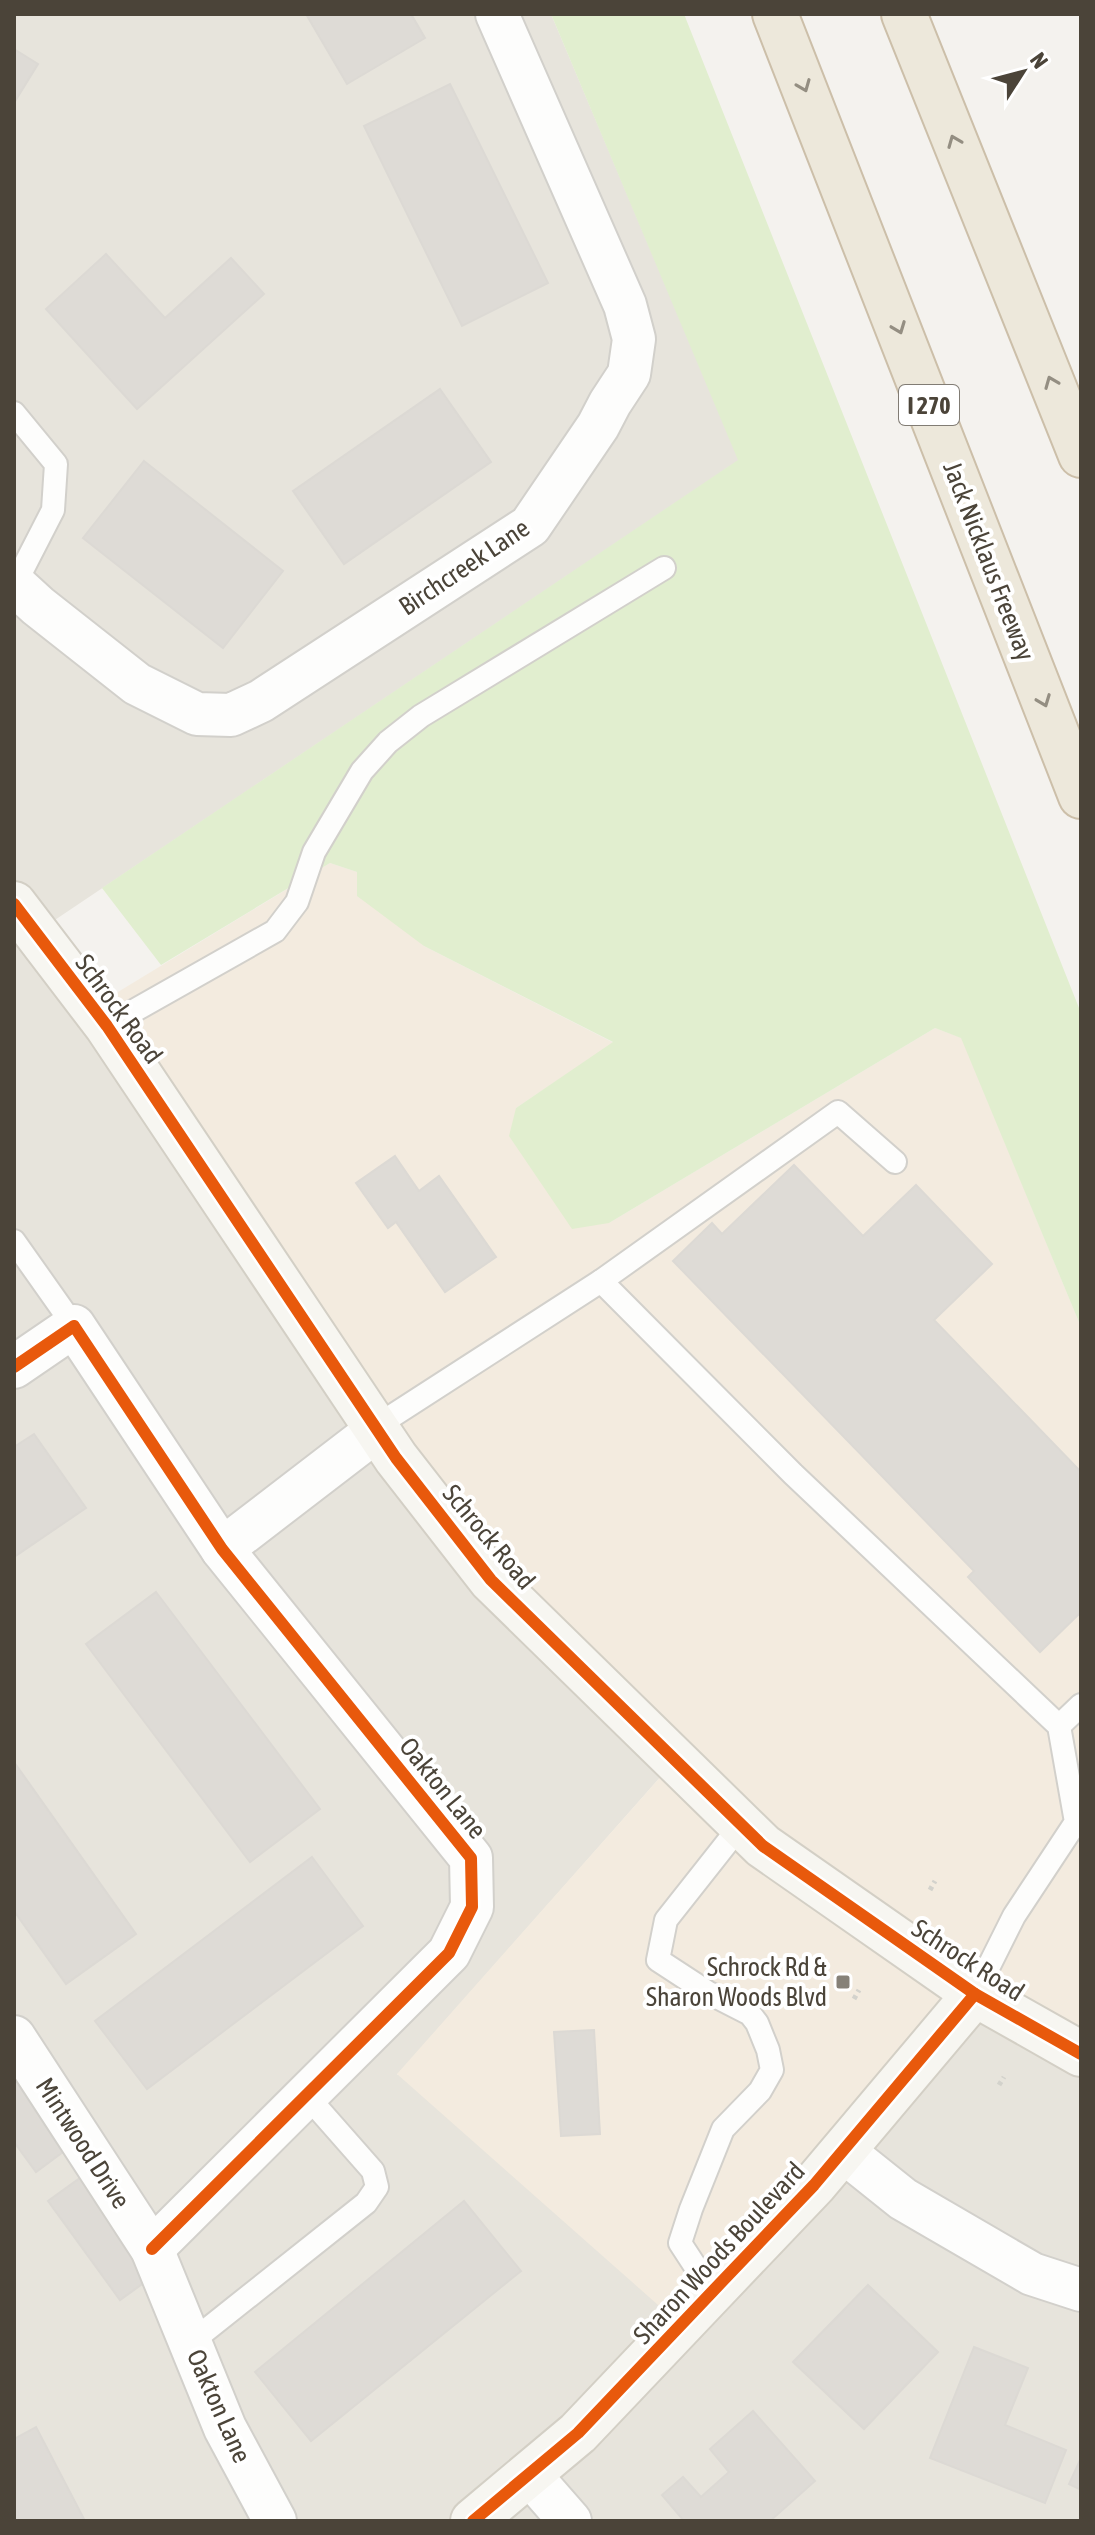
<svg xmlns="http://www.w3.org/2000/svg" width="1095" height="2535" font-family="'Asap Condensed',sans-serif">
<rect width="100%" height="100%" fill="#f4f2ee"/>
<path fill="#e7e4dc" d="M14 14H551L739 460 37 932 671 1765 397 2075 963 1993 1081 2050V2521H14Z"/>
<path fill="#f3ebdf" d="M330 863 357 872 424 946 614 1043 516 1108 609 1223 935 1028 962 1038 1081 1327V2050L963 1993 692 2335 397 2074 671 1765 508 1589 90 1009Z"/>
<path fill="#e1eecf" d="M551 14H684L1081 1013V1327L961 1038 935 1028 609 1223 572 1229 509 1136 516 1108 613 1042 424 946 357 896V872L330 863 161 965 102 888 738 460Z"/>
<g fill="#dedbd6" stroke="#dcd9d4" stroke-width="2">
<path d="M306 14H411L425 38 347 84Z"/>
<path d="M14 49 38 64 14 103Z"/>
<path d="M450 84 548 283 462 326 364 126Z"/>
<path d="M106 254 165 318 231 258 264 294 137 409 46 309Z"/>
<path d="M440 389 491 462 344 564 293 491Z"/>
<path d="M144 461 283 571 223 648 83 538Z"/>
<path d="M395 1156 419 1191 439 1176 496 1257 445 1292 396 1222 388 1228 356 1183Z"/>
<path d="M794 1165 863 1236 916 1185 992 1264 934 1320 1081 1472V1612L1040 1652 968 1577 974 1571 673 1261 712 1223 722 1234Z"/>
<path d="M34 1434 86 1508 14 1557V1447Z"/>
<path d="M156 1592 320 1809 250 1862 86 1644Z"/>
<path d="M14 1762 136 1934 66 1984 14 1911Z"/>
<path d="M312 1857 363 1926 147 2089 95 2021Z"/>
<path d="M594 2030 600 2134 561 2136 554 2032Z"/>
<path d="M14 2076 67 2149 36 2172 14 2142Z"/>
<path d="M80 2178 152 2277 120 2300 48 2201Z"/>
<path d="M464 2201 521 2271 311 2441 255 2372Z"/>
<path d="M868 2285 938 2352 864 2429 793 2362Z"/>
<path d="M974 2347 1028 2368 1005 2425 1066 2450 1045 2503 930 2458Z"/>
<path d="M753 2411 815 2481 770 2521H684L662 2495 683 2477 701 2497 729 2472 710 2449Z"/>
<path d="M36 2427 84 2519 80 2521H14V2439Z"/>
<path d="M1081 2458V2490L1069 2484Z"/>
</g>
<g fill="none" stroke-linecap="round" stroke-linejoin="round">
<defs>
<g id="lane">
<path d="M14 413 56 464 53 510 15 584"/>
<path d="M107 1026 275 931 297 902 314 852 362 771 388 742 421 716 664 568"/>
<path d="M14 1241 74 1326"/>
<path d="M601 1281 838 1112 895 1162"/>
<path d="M375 1427 601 1281 793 1474 1059 1726 1076 1822 1014 1916 975 1994"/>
<path d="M1059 1726 1081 1705"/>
<path d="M712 2292 680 2243 691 2209 723 2129 760 2091 772 2070 768 2050 757 2023 750 2014 707 1992 658 1960 666 1920 741 1825"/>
<path d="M190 2343 366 2203 377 2187 373 2171 307 2096"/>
</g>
<g id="street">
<path d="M14 584 38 606 137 684 197 714 231 715 261 701 530 526 598 426 610 403 629 374 634 339 625 305 497 14"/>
<path d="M14 1367 74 1326 222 1549 471 1858 472 1907 449 1953 152 2249"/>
<path d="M222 1549 377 1430"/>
<path d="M14 2037 152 2249 225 2428 275 2521"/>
<path d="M843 2151 903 2199 1032 2274 1081 2290"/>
<path d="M529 2474 570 2521"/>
</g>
<g id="secondary">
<path d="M14 904 107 1026 396 1458 491 1580 763 1846 975 1994 1081 2054"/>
<path d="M473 2521 578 2433 712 2292 814 2185 975 1994"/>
</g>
<g id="highway">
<path d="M775 14 1081 796"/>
<path d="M904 14 1081 455"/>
</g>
</defs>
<use href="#lane" stroke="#d2d0cb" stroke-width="26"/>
<use href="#street" stroke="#d2d0cb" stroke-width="46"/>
<use href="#secondary" stroke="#d3cfc5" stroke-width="48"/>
<use href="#highway" stroke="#ccbfa9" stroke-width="48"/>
<g stroke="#d3d2cc" stroke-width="5" stroke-dasharray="4 4" stroke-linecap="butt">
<path d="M930 1890 935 1881"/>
<path d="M854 1999 859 1990"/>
<path d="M999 2085 1004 2077"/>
</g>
<use href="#lane" stroke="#fdfdfc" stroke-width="22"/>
<use href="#street" stroke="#fdfdfc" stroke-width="42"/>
<use href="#secondary" stroke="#f7f6f1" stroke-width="44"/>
<use href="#highway" stroke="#ede8db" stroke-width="44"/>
<defs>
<g id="cycleway">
<path d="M14 904 107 1026 396 1458 491 1580 763 1846 975 1994 1081 2054"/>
<path d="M14 1367 74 1326 222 1549 471 1858 472 1907 449 1953 152 2249"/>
<path d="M473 2521 578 2433 712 2292 814 2185 975 1994"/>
</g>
</defs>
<use href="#cycleway" stroke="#fff" stroke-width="17"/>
<use href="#cycleway" stroke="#e8590c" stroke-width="12"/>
</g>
<defs><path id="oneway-chevron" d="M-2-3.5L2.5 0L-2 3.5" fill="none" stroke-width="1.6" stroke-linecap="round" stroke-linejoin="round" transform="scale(2)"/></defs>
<g stroke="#948e82">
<use href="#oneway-chevron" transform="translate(804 86) rotate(68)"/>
<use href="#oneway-chevron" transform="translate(954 141) rotate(-112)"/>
<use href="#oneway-chevron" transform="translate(899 328) rotate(69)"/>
<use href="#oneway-chevron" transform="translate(1051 382) rotate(-112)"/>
<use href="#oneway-chevron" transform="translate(1044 701) rotate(69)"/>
</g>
<rect fill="#868178" stroke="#fff" stroke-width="3" x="835" y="1974" width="16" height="16" rx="4"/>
<g text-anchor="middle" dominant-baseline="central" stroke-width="8" stroke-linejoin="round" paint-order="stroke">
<rect fill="#fff" stroke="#817c74" stroke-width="2" x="899" y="385" width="60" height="40" rx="6"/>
<g font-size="24" font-weight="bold" fill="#4b4439">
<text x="929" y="405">I 270</text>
</g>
<g font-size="26" fill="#4b4439" stroke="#fff">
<text transform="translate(989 561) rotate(69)">Jack Nicklaus Freeway</text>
<text transform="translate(464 567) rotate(-34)">Birchcreek Lane</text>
<text transform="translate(119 1009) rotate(54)">Schrock Road</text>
<text transform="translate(489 1537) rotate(50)">Schrock Road</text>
<text transform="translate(443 1788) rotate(51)">Oakton Lane</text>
<text transform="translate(968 1960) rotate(33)">Schrock Road</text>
<text transform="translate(83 2143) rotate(57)">Mintwood Drive</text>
<text transform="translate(719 2253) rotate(-47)">Sharon Woods Boulevard</text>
<text transform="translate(219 2406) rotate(66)">Oakton Lane</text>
</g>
<g font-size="26" fill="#4b4439" stroke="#fff" text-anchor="end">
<text x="827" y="1967">Schrock Rd &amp;<tspan x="827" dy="30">Sharon Woods Blvd</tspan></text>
</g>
</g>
<rect width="1095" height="2535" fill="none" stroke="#4b4439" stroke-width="32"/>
<g transform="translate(1023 72) rotate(54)" stroke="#ffffff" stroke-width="6" paint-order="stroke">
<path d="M0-6L14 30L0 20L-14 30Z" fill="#4b4439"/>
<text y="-12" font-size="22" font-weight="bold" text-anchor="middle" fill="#4b4439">N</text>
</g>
</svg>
